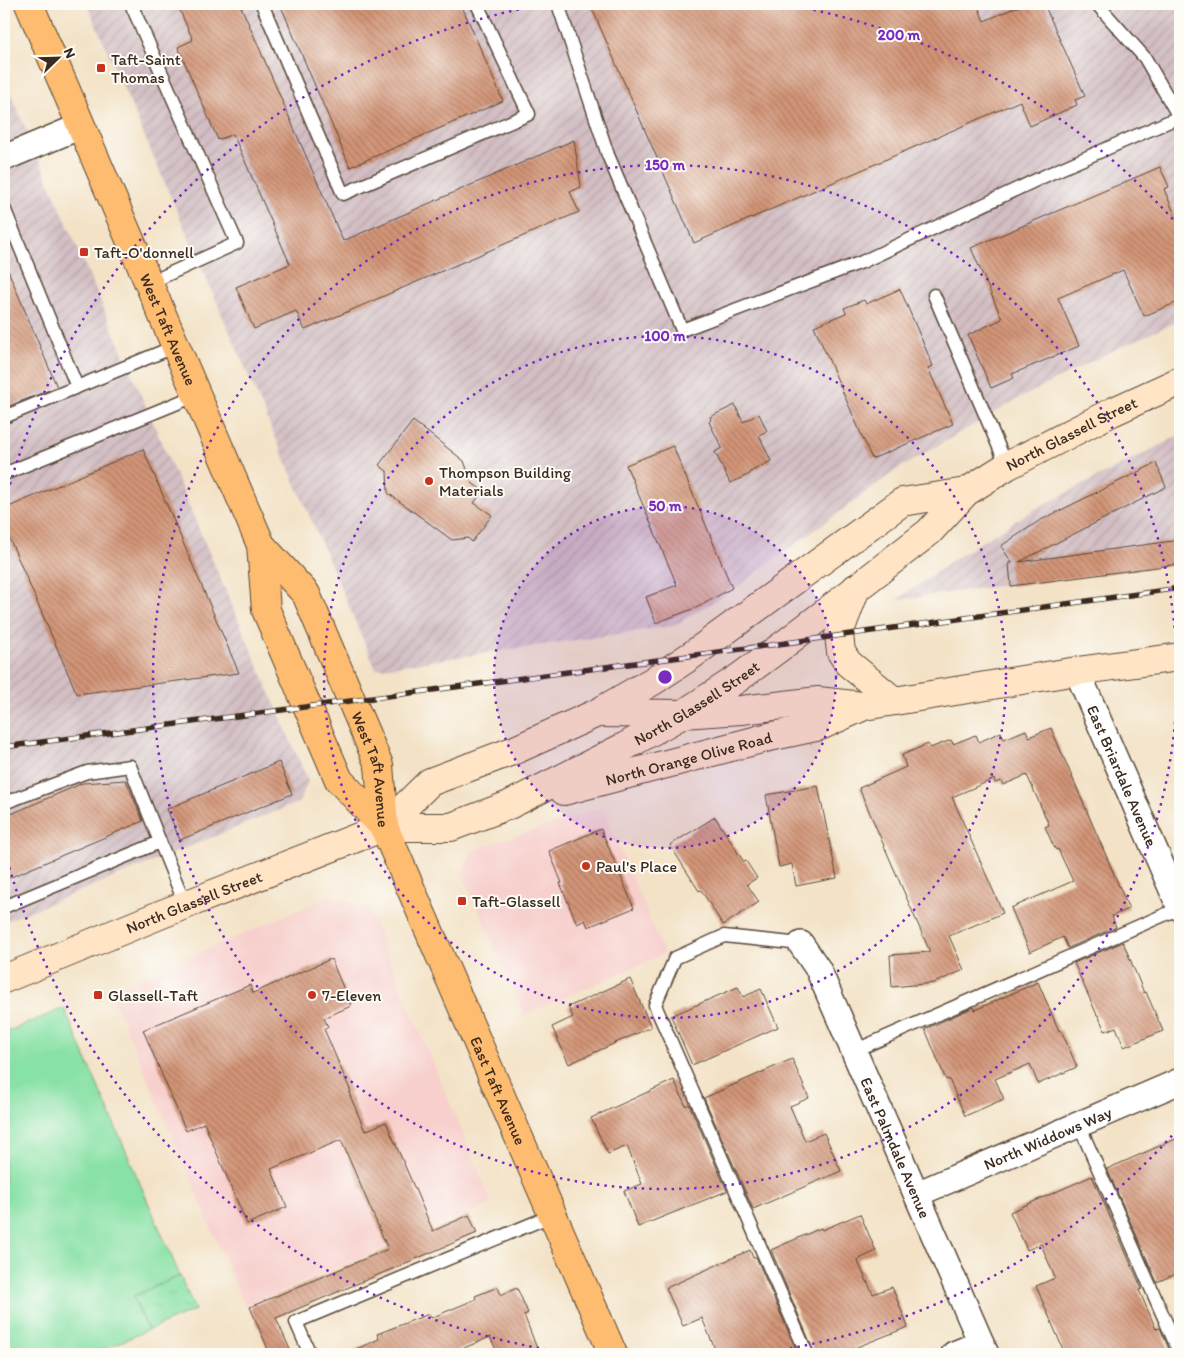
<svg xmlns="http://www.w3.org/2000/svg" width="1184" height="1358" font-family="Itim,sans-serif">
<defs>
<pattern id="industrial-furrows" width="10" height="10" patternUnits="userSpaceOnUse" patternTransform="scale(1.25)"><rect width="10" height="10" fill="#d2bec3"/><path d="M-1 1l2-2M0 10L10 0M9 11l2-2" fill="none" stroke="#b5a3a7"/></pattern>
<pattern id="park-tufts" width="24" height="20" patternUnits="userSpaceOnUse" patternTransform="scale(1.25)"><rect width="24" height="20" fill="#88e1a6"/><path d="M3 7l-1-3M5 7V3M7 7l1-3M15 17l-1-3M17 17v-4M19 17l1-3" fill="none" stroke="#76c18e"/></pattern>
<pattern id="building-back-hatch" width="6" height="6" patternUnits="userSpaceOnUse" patternTransform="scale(1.25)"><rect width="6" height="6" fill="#d29477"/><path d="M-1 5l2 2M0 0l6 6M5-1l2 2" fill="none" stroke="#ac7961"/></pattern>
</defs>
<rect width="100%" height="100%" fill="#fdfcf7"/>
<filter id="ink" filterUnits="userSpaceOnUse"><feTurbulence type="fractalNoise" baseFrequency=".02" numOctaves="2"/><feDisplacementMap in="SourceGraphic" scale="10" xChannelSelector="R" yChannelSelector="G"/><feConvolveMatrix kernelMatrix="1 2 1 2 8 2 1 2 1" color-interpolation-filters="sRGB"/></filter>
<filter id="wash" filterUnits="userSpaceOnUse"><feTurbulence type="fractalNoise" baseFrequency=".0096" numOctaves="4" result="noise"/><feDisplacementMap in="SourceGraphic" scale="20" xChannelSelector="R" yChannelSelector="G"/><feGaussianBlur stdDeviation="1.12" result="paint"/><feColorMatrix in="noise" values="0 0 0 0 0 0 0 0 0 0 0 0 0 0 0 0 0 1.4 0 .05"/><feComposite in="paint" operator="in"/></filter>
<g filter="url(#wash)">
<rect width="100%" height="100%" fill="#f3e2c6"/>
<g fill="#f7d0cd">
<path d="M602 808 665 954 524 1015 462 872 472 850Z"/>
<path d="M331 896 368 909 492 1203 245 1307 110 991Z"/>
</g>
<g fill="url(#industrial-furrows)">
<path d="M87 4H1180V320L1110 352 1016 400 896 470 733 590 673 626 376 669Z"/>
<path d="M4 78 308 781 299 802 4 922Z"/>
<path d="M1180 435V561L897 600 959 556 1035 509Z"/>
</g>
<path fill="#88e1a6" stroke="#628662" d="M64 1008 180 1276 133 1296 148 1330 93 1354H4V1033Z"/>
<path fill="url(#park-tufts)" stroke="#628662" d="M180 1276 195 1310 148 1330 133 1296Z"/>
<g id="blocks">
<g fill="url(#building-back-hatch)">
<path d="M177 4H240L343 241 574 140 581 187 570 192 579 212 305 330 296 311 254 329 236 287 290 264 233 134 218 140 178 47 193 40Z"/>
<path d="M280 4H461L503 101 350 167Z"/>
<path d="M590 4H977L984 21 1024 4H1044L1085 96 1075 100 1077 105 1030 126 1020 101 694 243Z"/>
<path d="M1160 167 1169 187 1164 189 1180 227V301L1144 316 1123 270 1058 298 1079 346 1012 374 1014 378 991 388 968 335 1002 319 971 248Z"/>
<path d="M4 261 57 387 4 408Z"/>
<path d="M900 289 933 366 928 368 953 424 872 459 814 326 846 313 844 308 864 300 866 304Z"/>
<path d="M735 405 743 422 759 414 767 431 759 435 771 461 750 472V474L730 483 715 452 722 448 709 422 711 420 710 417Z"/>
<path d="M413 421 464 461 472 483 483 491 474 503 492 515 472 542 468 538 452 540 388 493 387 471 379 465Z"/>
<path d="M673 446 732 588 698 607 656 623 646 597 677 585 626 465Z"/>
<path d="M143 449 239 673 77 694 4 526V509Z"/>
<path d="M1156 463 1166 487 1019 562 1180 540V564L1011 586 1009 563H1012L1001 546 1039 521Z"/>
<path d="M1051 728 1129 909 1112 916 1116 927 1068 948 1063 937 1030 952 1011 908 1073 881 1058 849 1056 850 1053 845 1045 827 1049 825 1027 775 1003 785 1001 781 995 783 994 779 952 797 1003 913 949 936 964 970 934 983 892 987 890 955 930 952 859 788 906 767 902 755 928 744 930 748 951 740 953 744 976 735 979 742 1001 732 1004 739 1026 730 1029 737Z"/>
<path d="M279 762 292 794 180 840 167 809Z"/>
<path d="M126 780 143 821 4 880V817L83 783Z"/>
<path d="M818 786 837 878 796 886 792 864 779 867 766 795Z"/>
<path d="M715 817 744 862 746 861 757 878 747 884 759 902 723 925 701 890 699 891 670 845Z"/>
<path d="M601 829 634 908 588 927 585 920 577 924 560 883H562L549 851Z"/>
<path d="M1123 942 1144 993 1146 992 1163 1031 1124 1047 1116 1027 1105 1031 1098 1015H1097L1074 963Z"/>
<path d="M331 959 351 1006 324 1018 328 1027 324 1029 351 1092 349 1093 365 1131 386 1122 433 1231 469 1215 477 1233 276 1318 292 1354H270L250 1307 388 1249 341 1140 271 1169 287 1207 247 1224 204 1123 186 1131 143 1030 250 985 253 993Z"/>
<path d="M630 979 651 1027 569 1064 552 1027 573 1017 568 1007Z"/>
<path d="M1038 982 1059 1031 1061 1030 1077 1067 1038 1084 1030 1064 995 1079 1004 1099 965 1116 949 1079 946 1080 925 1029 974 1007 975 1010Z"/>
<path d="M738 987 743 997 761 989 778 1027 692 1065 671 1016Z"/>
<path d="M792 1059 809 1098 790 1106 805 1141 824 1133 841 1171 753 1209 704 1098Z"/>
<path d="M674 1080 686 1106 689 1104 727 1191 638 1227 624 1191 642 1184 627 1146 608 1154 591 1118Z"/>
<path d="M1180 1137V1272L1157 1282 1107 1169Z"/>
<path d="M1092 1176 1142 1289 1139 1290 1156 1329 1160 1328 1171 1354H1065L1036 1286 1055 1278 1041 1244 1027 1250 1010 1212Z"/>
<path d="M860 1214 876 1251 857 1260 873 1294 892 1287 908 1327 839 1354H815L771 1250 821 1228 822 1230Z"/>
<path d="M750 1250 753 1258 756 1257 798 1354H717L702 1318 683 1326 666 1288Z"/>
<path d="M498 1287 501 1295 517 1288 528 1313 524 1315 538 1351 528 1354H498L490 1337 450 1354H345L379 1339 377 1334 429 1314 431 1318 476 1299 475 1296Z"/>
</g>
</g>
</g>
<g filter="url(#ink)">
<use href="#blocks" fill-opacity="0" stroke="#574637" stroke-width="1"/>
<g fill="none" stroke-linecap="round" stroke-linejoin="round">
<defs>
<g id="lane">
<path d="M131 4 237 243 149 283"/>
<path d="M262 4 343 194 529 114 477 4"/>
<path d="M558 4 608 155 682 330 862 262 1051 173 1179 117"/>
<path d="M1097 4 1145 58 1179 117 1180 116"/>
<path d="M4 208 77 387 4 417"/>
<path d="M934 295 1007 466"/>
<path d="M77 387 176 346"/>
<path d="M4 474 197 395"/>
<path d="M4 803 87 772 130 766 160 842"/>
<path d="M4 907 160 842 185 904"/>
<path d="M801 944 724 936 675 958 655 1005 807 1354"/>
<path d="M854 1051 1180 908"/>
<path d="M1079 1125 1180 1354"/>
<path d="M310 1354 296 1322 553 1215"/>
</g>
<g id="street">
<path d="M4 158 81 126"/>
<path id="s1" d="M1077 671 1180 908"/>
<path id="s2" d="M801 944 818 969 986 1354"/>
<path id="s3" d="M917 1194 1180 1081"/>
<path d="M954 1354 981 1343"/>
</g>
<g id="secondary">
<path d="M856 588 841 628 839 635 841 652 848 663 894 701"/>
<path d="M598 713 683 714 741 710 818 701 862 706"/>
<path id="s4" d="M564 791 769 737 820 726 864 706 1077 671 1180 657"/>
<path d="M384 827 430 782 515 750 597 713 653 681 692 655 902 502 966 492"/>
<path id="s5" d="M4 979 162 914 384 827H451L509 805 624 747 683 714 737 679 786 643 929 532 966 492 1007 466 1112 412 1180 381"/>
</g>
<g id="primary">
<path id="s6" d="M29 4 261 545 266 610 339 780 384 827"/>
<path id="s7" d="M261 545 306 594 379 765 384 827 613 1354"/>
</g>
</defs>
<use href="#lane" stroke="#574637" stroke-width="15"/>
<use href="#street" stroke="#574637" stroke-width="28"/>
<use href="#secondary" stroke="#574637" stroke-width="30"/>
<use href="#primary" stroke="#574637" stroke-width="30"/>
<use href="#lane" stroke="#fff" stroke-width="12"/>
<use href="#street" stroke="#fff" stroke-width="25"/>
<use href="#secondary" stroke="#ffe4c6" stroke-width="28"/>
<use href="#primary" stroke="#febc70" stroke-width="28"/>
<defs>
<path id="rail" d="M4 747 786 643 1180 588"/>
</defs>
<use href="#rail" stroke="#3b2a1e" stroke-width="5.5"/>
<use href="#rail" stroke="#fdfcf7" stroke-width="4" stroke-dasharray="11" stroke-linecap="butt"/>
</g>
</g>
<circle cx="665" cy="677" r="171" fill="#7b2cbf" fill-opacity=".12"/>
<g fill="none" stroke="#7b2cbf" stroke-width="2.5" stroke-dasharray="2.5 5">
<circle cx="665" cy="677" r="171"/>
<circle cx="665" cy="677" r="341"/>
<circle cx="665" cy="677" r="512"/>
<path d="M1177 1130A683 683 0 0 1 754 1354M576 1354A683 683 0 0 1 4 848M4 506A683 683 0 0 1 546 4M784 4A683 683 0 0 1 1177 224"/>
</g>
<g fill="#c8321e" stroke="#fdfcf7" stroke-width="2">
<rect x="96" y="63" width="10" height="10" rx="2.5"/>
<rect x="79" y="247" width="10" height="10" rx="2.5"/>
<circle cx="429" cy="481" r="5"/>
<circle cx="586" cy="866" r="5"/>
<rect x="457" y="896" width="10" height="10" rx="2.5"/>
<rect x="93" y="990" width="10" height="10" rx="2.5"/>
<circle cx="312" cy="995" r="5"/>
</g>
<g text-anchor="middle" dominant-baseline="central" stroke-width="4" stroke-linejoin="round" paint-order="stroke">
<g font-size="16" fill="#3b2a1e" stroke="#fdfcf7" text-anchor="start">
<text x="111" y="59">Taft-Saint<tspan x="111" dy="18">Thomas</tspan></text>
<text x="94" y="252">Taft-O'donnell</text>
<text x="439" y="472">Thompson Building<tspan x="439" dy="18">Materials</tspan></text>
<text x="596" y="866">Paul's Place</text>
<text x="472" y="901">Taft-Glassell</text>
<text x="108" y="995">Glassell-Taft</text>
<text x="322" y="995">7-Eleven</text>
</g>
<g font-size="16" fill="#3b2a1e" stroke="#fdfcf7">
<text stroke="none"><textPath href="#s6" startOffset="354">West Taft Avenue</textPath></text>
<text stroke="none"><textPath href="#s5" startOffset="1216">North Glassell Street</textPath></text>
<text stroke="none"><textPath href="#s5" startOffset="752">North Glassell Street</textPath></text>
<text stroke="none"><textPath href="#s4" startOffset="129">North Orange Olive Road</textPath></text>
<text stroke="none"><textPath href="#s7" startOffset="255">West Taft Avenue</textPath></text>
<text stroke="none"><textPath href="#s1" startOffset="114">East Briardale Avenue</textPath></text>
<text stroke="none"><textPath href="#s5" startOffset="205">North Glassell Street</textPath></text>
<text stroke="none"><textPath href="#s7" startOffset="602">East Taft Avenue</textPath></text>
<text stroke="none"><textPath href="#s3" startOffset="142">North Widdows Way</textPath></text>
<text stroke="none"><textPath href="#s2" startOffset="225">East Palmdale Avenue</textPath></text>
</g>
</g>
<circle cx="665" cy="677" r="8" fill="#7b2cbf" stroke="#fdfcf7" stroke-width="2.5"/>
<g font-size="15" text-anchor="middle" font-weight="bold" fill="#7b2cbf" stroke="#fdfcf7" stroke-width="4" stroke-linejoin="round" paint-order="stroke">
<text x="899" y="40">200 m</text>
<text x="665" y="170">150 m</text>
<text x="665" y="341">100 m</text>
<text x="665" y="511">50 m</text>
</g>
<rect width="1184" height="1358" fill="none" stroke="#fdfcf7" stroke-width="20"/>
<g transform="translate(58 58) rotate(67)" stroke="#fdfcf7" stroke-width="4" paint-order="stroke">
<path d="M0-4L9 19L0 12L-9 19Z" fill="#3b2a1e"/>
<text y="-8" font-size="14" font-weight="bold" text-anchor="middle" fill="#3b2a1e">N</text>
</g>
</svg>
